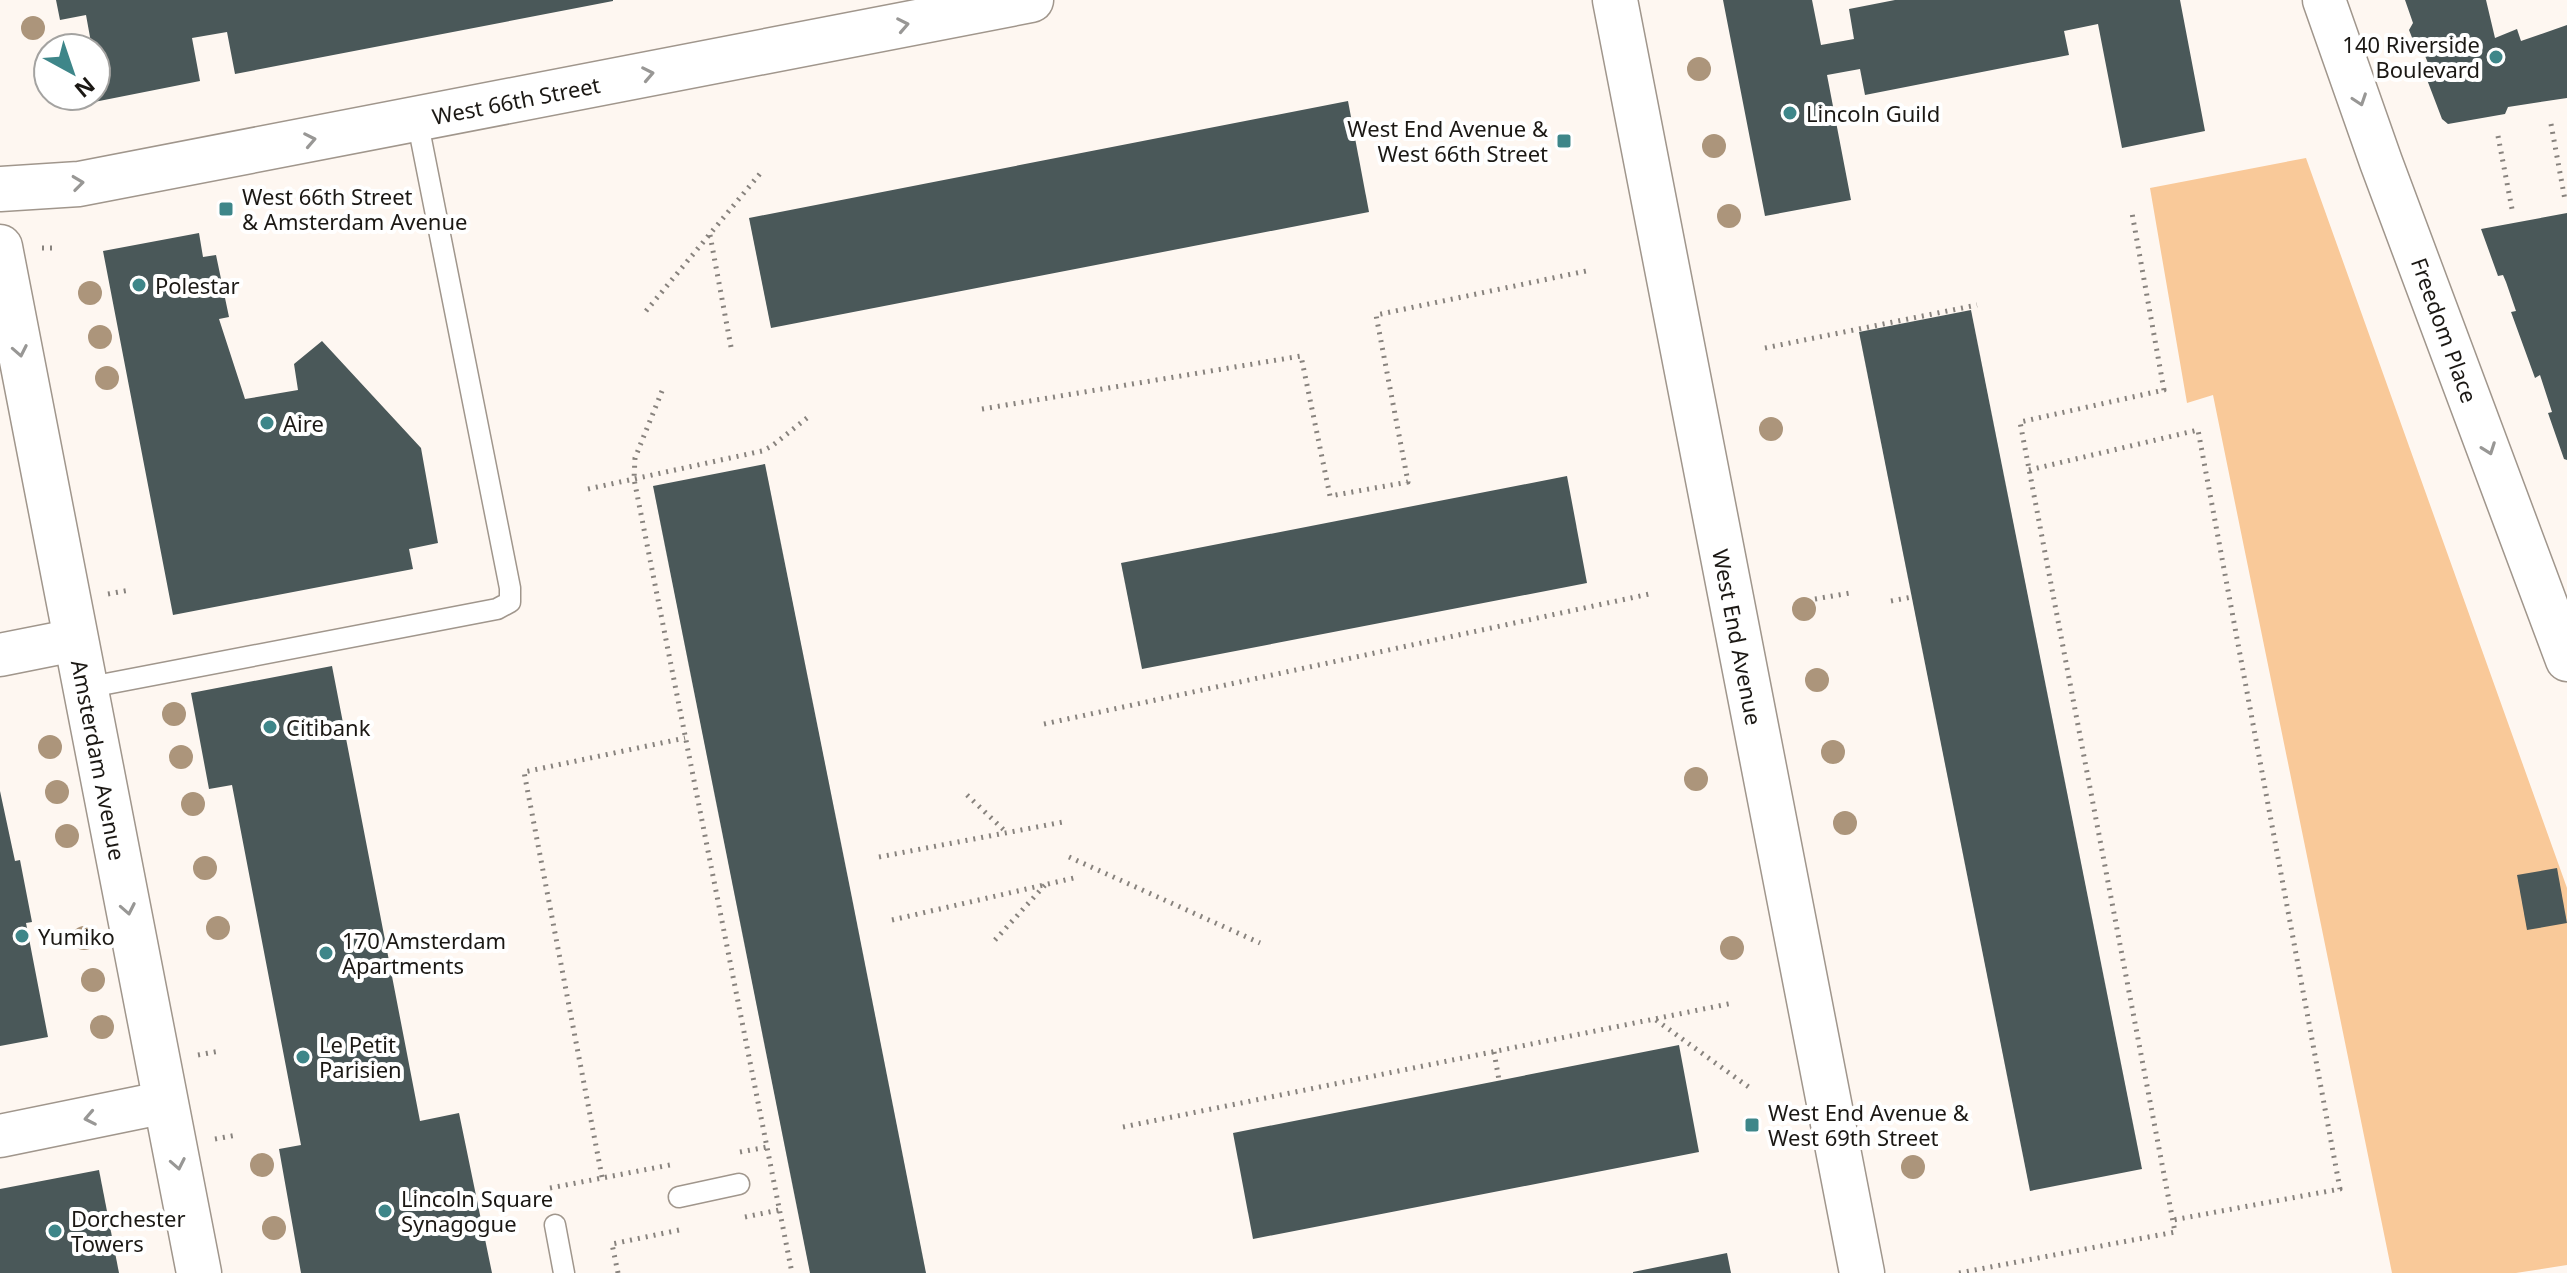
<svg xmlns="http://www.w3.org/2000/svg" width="2567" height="1273" font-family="'Noto Sans',sans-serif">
<rect width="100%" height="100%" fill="#fef7f1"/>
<path fill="#f9c999" d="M2306 158 2567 888V1265L2516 1273H2392L2213 395 2187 403 2150 188Z"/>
<g fill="#4a5859">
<path d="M56 0H613V1L235 74 227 32 192 38 200 81 79 105 78 96H96V48H92L86 15 60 20Z"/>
<path d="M1723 0H1812L1821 45 1854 39 1849 9 1895 0H2180L2205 131 2122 148 2098 24 2064 31 2069 55 1865 95 1860 69 1827 75 1851 200 1765 216Z"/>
<path d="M2405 0H2486L2495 38 2517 29 2521 41 2567 25V98L2508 107 2505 114 2448 124 2442 119 2426 77 2430 68 2421 46 2415 45 2409 30 2413 23Z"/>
<path d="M1348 101 1369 212 771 328 749 218Z"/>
<path d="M2567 213V460L2564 459 2548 413 2552 412 2540 375 2535 378 2511 312 2516 311 2506 282 2503 275 2498 276 2481 229Z"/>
<path d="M199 233 203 257 216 255 229 317 219 319 245 399 298 390 294 364 322 341 421 448 438 543 409 549 413 569 173 615 103 251Z"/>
<path d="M1971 310 2142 1169 2030 1191 1859 332Z"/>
<path d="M765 464 851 893 926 1273H810L653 486Z"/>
<path d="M1567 476 1587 583 1142 669 1121 563Z"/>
<path d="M332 666 420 1121 459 1113 492 1273H301L279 1149 301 1145 232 785 209 789 191 693Z"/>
<path d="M0 791 15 861 20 860 32 922 26 923 48 1037 0 1046Z"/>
<path d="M2557 868 2567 923 2527 930 2517 875Z"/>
<path d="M1679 1045 1699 1152 1253 1239 1233 1133Z"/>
<path d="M99 1170 119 1273H0V1189Z"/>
<path d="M1727 1253 1731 1273H1633V1272Z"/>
</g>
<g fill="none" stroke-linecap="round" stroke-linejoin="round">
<defs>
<g id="lane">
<path d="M85 688 497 609 510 602V588L417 119"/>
<path d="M679 1197 739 1184"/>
<path d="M555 1225 564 1273"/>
</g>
<g id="street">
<path d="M2324 0 2381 162 2567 660"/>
<path d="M0 655 75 640"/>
<path d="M0 1136 166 1102"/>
</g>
<g id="secondary">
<path d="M1615 0 1862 1273"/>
<path d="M0 189 79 184 1031 0"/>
</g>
<path id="primary" d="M0 247 199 1273"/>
</defs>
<use href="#lane" stroke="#a0968c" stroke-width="23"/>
<use href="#street" stroke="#a0968c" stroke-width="45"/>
<use href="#secondary" stroke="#a0968c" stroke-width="47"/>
<use href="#primary" stroke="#a0968c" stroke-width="47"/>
<g stroke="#88837e" stroke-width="5" stroke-dasharray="2 6" stroke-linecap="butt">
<path d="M2551 124 2565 200"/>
<path d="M2498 136 2512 209"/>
<path d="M710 235 731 347"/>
<path d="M42 248H57"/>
<path d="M646 311 763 170"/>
<path d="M1765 348 1977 305"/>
<path d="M662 391 635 458 634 479 792 1273"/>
<path d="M982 409 1301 356 1330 496 1408 482 1376 315 1591 270"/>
<path d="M2029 470 2198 430 2340 1189 2173 1220"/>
<path d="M588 489 762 451 772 446 807 418"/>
<path d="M108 594 130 590"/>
<path d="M1815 599 1850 593"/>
<path d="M1891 601 1912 597"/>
<path d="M1044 724 1654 593"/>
<path d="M967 795 1006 832"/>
<path d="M879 857 1063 822"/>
<path d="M1069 857 1260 943"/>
<path d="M892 920 1074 878"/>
<path d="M995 940 1045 885"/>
<path d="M1656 1020 1750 1088"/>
<path d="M1494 1052 1499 1080"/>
<path d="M198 1055 220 1051"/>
<path d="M1123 1127 1733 1003"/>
<path d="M215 1139 237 1135"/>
<path d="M740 1152 767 1147"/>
<path d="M602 1177 524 772 685 738"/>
<path d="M550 1188 675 1164"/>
<path d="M745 1217 779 1210"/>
<path d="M618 1273 612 1244 684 1229"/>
<path d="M1959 1273 2175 1232 2020 422 2164 390 2132 213"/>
</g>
<use href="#lane" stroke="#fff" stroke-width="20"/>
<use href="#street" stroke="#fff" stroke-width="42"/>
<use href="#secondary" stroke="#fff" stroke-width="44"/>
<use href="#primary" stroke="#fff" stroke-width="44"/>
</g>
<g fill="#ac957b">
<circle cx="33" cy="28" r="12"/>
<circle cx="1699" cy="69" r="12"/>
<circle cx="1714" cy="146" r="12"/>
<circle cx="1729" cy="216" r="12"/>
<circle cx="90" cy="293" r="12"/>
<circle cx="100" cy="337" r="12"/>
<circle cx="107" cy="378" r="12"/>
<circle cx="1771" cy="429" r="12"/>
<circle cx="1804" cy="609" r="12"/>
<circle cx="1817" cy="680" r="12"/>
<circle cx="174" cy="714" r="12"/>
<circle cx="50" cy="747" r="12"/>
<circle cx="1833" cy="752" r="12"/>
<circle cx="181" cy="757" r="12"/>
<circle cx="1696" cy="779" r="12"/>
<circle cx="57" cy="792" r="12"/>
<circle cx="193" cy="804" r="12"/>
<circle cx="1845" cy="823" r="12"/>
<circle cx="67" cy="836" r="12"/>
<circle cx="205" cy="868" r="12"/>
<circle cx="218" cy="928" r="12"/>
<circle cx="84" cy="938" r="12"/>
<circle cx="1732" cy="948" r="12"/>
<circle cx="93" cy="980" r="12"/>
<circle cx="102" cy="1027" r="12"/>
<circle cx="262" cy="1165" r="12"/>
<circle cx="1913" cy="1167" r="12"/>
<circle cx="274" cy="1228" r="12"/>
</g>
<defs><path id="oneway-chevron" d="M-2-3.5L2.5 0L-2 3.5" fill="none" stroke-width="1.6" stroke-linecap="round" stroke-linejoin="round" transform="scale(2)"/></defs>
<g stroke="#989795">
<use href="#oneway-chevron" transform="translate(903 25) rotate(-11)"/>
<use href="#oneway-chevron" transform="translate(648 74) rotate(-11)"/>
<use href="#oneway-chevron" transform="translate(2360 100) rotate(71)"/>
<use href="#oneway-chevron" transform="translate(310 140) rotate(-11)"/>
<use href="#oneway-chevron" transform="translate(78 183) rotate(-7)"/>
<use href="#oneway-chevron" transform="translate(20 351) rotate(79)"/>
<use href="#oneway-chevron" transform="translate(2489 449) rotate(70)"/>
<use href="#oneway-chevron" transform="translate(128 909) rotate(79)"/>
<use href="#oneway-chevron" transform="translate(90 1118) rotate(169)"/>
<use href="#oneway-chevron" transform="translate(178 1164) rotate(79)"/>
</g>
<g fill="#3e8689" stroke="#fff" stroke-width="3">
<circle cx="2496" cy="57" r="8"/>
<circle cx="1790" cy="113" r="8"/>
<rect x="1556" y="133" width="16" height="16" rx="4"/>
<rect x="218" y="201" width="16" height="16" rx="4"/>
<circle cx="139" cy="285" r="8"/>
<circle cx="267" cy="423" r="8"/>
<circle cx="270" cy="727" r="8"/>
<circle cx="22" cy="936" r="8"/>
<circle cx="326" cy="953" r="8"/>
<circle cx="303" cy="1057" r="8"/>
<rect x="1744" y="1117" width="16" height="16" rx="4"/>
<circle cx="385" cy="1211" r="8"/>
<circle cx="55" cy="1231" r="8"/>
</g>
<g text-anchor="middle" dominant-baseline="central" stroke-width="8" stroke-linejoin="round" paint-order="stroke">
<g font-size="22" fill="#1b1814" stroke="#fff" text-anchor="start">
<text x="2480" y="44" text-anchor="end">140 Riverside<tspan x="2480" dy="25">Boulevard</tspan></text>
<text x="1806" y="113">Lincoln Guild</text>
<text x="1548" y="128" text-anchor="end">West End Avenue &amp;<tspan x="1548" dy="25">West 66th Street</tspan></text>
<text x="242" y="196">West 66th Street<tspan x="242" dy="25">&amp; Amsterdam Avenue</tspan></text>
<text x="155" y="285">Polestar</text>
<text x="283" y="423">Aire</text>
<text x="286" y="727">Citibank</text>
<text x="38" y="936">Yumiko</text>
<text x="342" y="940">170 Amsterdam<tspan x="342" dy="25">Apartments</tspan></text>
<text x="319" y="1044">Le Petit<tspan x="319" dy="25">Parisien</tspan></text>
<text x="1768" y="1112">West End Avenue &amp;<tspan x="1768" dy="25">West 69th Street</tspan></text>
<text x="401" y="1198">Lincoln Square<tspan x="401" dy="25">Synagogue</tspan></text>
<text x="71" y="1218">Dorchester<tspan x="71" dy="25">Towers</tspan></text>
</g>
<g font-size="22" fill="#1b1814" stroke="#fff">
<text transform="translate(516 100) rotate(-11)">West 66th Street</text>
<text transform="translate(2445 330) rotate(70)">Freedom Place</text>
<text transform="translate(1738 637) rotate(79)">West End Avenue</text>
<text transform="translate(99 760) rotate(79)">Amsterdam Avenue</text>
</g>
</g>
<g transform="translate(72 72) rotate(140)"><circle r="38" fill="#ffffff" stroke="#a4a3a1" stroke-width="2"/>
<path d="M0-6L14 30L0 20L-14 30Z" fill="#3e8689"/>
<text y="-12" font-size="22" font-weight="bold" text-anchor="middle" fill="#1b1814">N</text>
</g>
</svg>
